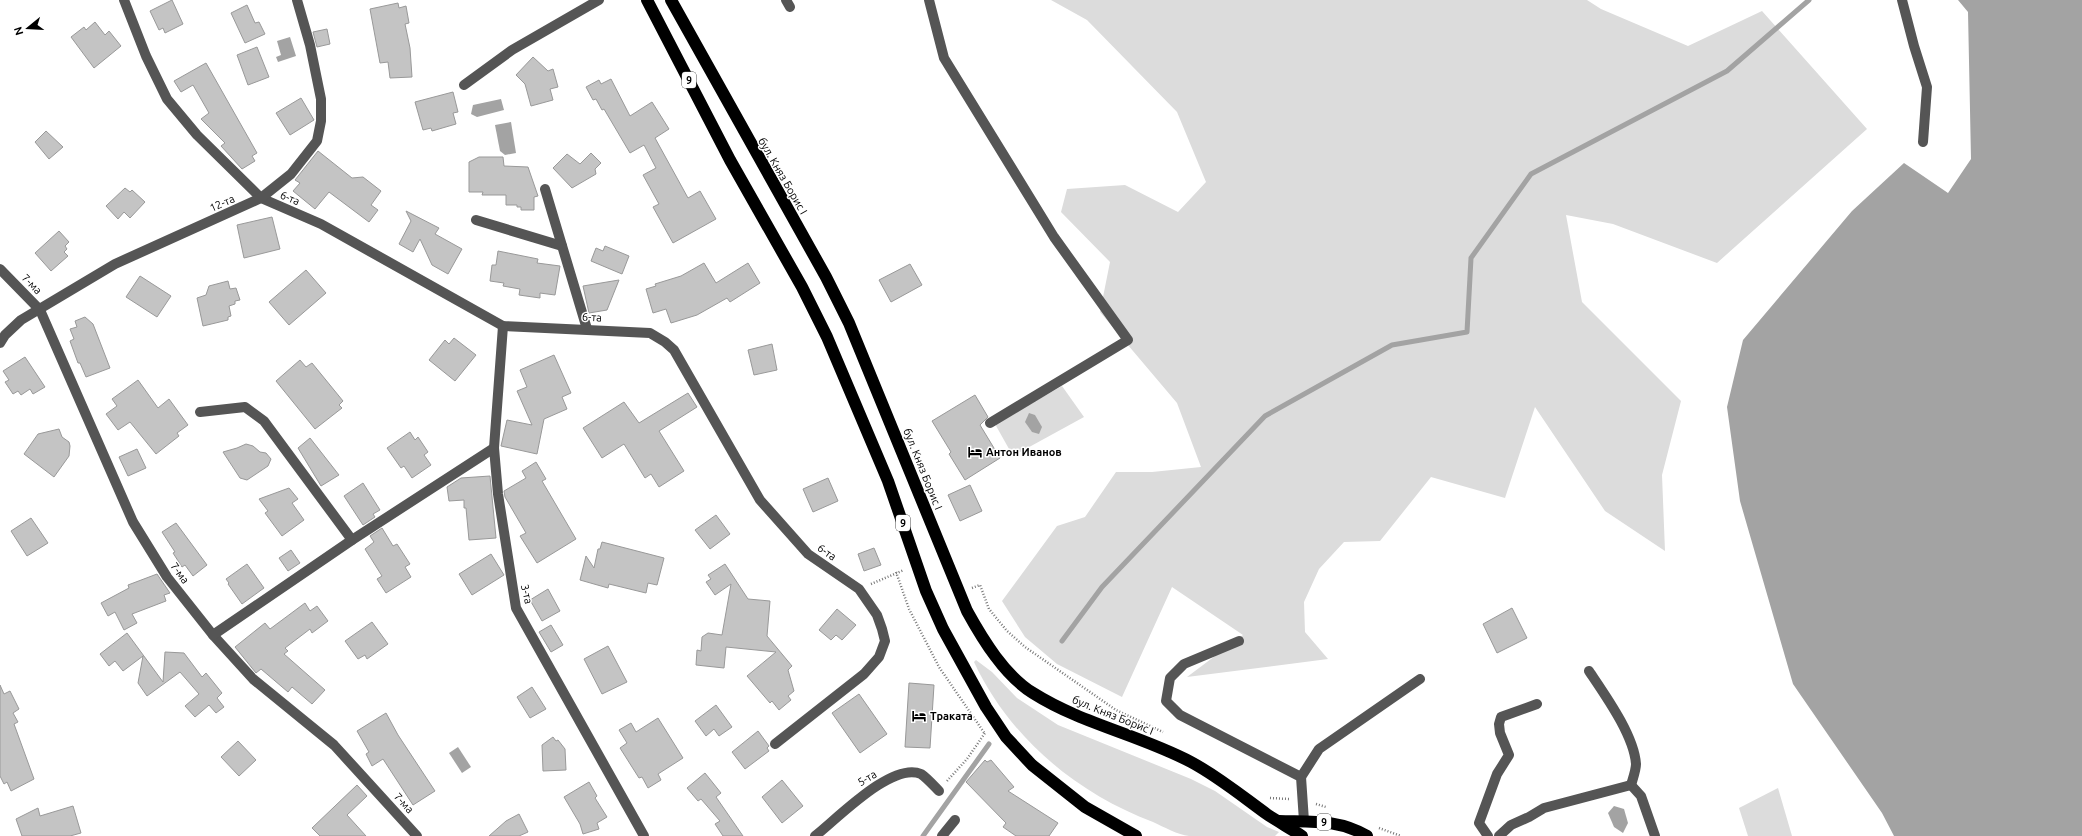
<svg xmlns="http://www.w3.org/2000/svg" width="2082" height="836" font-family="Ubuntu,sans-serif">
<rect width="100%" height="100%" fill="#fff"/>
<g fill="#dcdcdc">
<path d="M1051 0H1587L1601 9 1688 46 1762 11 1867 129 1717 263 1613 224 1566 215 1582 302 1681 401 1662 475 1665 551 1605 511 1535 407 1505 498 1431 477 1380 541 1344 542 1319 569 1304 602 1305 632 1328 659 1187 677 1243 635 1172 587 1122 697 1057 664 1025 637 1002 601 1057 526 1085 517 1116 472H1152L1201 467 1177 403 1100 312 1110 262 1061 212 1067 189 1125 185 1178 212 1206 182 1177 112 1087 20Z"/>
<path d="M1062 386 1084 417 1013 456 995 424Z"/>
<path d="M976 660 992 672 1017 698 1058 725 1191 779 1215 791 1267 827 1279 832 1275 836C1247 836 1216 836 1189 836 1178 835 1164 827 1153 822 1076 793 1009 737 974 662Z"/>
<path d="M1778 788 1792 836H1748L1739 808Z"/>
</g>
<g fill="#a3a3a3">
<path d="M1958 0H2082V836H1894L1882 813 1793 684 1740 501 1727 407 1743 340 1852 211 1904 163 1948 193 1971 159 1968 12Z"/>
<path d="M290 37 296 56 278 62 276 57 281 55 277 41Z"/>
<path d="M501 99 504 110 477 117 471 114 473 105Z"/>
<path d="M511 122 516 153 505 155 500 151 495 125Z"/>
<path d="M1029 413 1035 415 1042 427 1039 434 1032 432 1025 422Z"/>
<path d="M458 747 471 767 462 773 449 753Z"/>
<path d="M1614 806 1624 809 1628 823 1623 833 1614 827 1608 813Z"/>
</g>
<g fill="none" stroke-linecap="round" stroke-linejoin="round">
<g stroke="#a3a3a3" stroke-width="5">
<path d="M1062 641 1102 587 1265 416 1392 345 1467 332 1471 258 1531 174 1727 71 1809 0"/>
<path d="M923 836 989 744"/>
</g>
</g>
<g fill="#c4c4c4" stroke="#999">
<path d="M172 0 183 24 165 33 163 28 159 30 150 11Z"/>
<path d="M398 3 399 8 406 6 409 23 405 24 410 48 412 77 390 78 388 62 380 63 370 9Z"/>
<path d="M247 5 255 23 259 22 265 34 245 43 231 13Z"/>
<path d="M95 22 105 35 109 31 121 46 94 68 71 37 84 27 86 30Z"/>
<path d="M327 29 330 44 317 47 313 32Z"/>
<path d="M257 47 269 77 248 85 237 55Z"/>
<path d="M533 57 548 71 553 69 558 87 550 89 553 100 531 106 525 84 516 75Z"/>
<path d="M206 63 257 153 252 156 255 161 242 169 221 146 225 143 201 119 209 113 193 85 181 92 174 81Z"/>
<path d="M611 79 630 116 652 102 669 129 655 138 688 198 700 191 716 219 673 243 653 207 659 204 643 175 656 168 644 145 630 153 604 109 602 110 596 99 593 100 586 87 599 80 601 84Z"/>
<path d="M453 92 458 112 453 113 456 124 432 131 431 128 423 130 415 102Z"/>
<path d="M301 98 314 120 290 135 276 113Z"/>
<path d="M46 131 63 147 49 159 35 142Z"/>
<path d="M318 151 352 178 363 177 381 191 371 205 378 210 369 222 329 192 315 209 293 191 300 183 295 180Z"/>
<path d="M591 153 601 163 595 169 596 174 572 188 553 168 567 154 580 164Z"/>
<path d="M479 157H503L504 166 528 167 538 196 534 197V210H521V207H517V205H506V195H482L483 192H469V162Z"/>
<path d="M125 188 130 192 132 190 145 202 130 218 124 212 118 219 106 206Z"/>
<path d="M406 211 439 228 435 234 462 249 448 274 432 265 420 239 413 252 399 244 411 221Z"/>
<path d="M272 217 280 249 244 258 237 225Z"/>
<path d="M59 231 69 242 65 246 67 249 64 252 68 256 51 271 35 253Z"/>
<path d="M605 246 629 256 622 274 591 261 596 248 603 251Z"/>
<path d="M498 251 538 259 537 263 560 266 555 295 540 293V298L519 295 520 289 503 286 504 283 490 281 492 265H496Z"/>
<path d="M704 263 716 283 748 263 760 283 730 302 727 298 697 315 671 323 666 309 653 313 646 289 656 286 655 284 681 276Z"/>
<path d="M910 264 922 285 891 302 879 280Z"/>
<path d="M306 270 326 293 289 325 269 302Z"/>
<path d="M140 276 171 296 157 317 126 297Z"/>
<path d="M619 280 607 310 589 313 583 286Z"/>
<path d="M228 281 230 289 236 288 240 300 235 301V304L229 306 231 316 228 317V320L203 326 197 298 206 295 209 286Z"/>
<path d="M85 317 93 324 110 368 86 377 80 363H78L70 341 74 339 70 329 77 327 75 321Z"/>
<path d="M454 338 476 355 455 381 429 360 445 340 449 344Z"/>
<path d="M772 344 777 370 754 375 748 350Z"/>
<path d="M554 355 571 393 562 397 567 409 544 419 537 454 501 446 507 420 532 425 517 391 527 387 520 370Z"/>
<path d="M25 357 45 387 33 394 30 389 21 395 18 391 13 394 5 382 9 380 3 371Z"/>
<path d="M300 360 306 367 312 363 343 401 339 405 342 408 315 429 276 381Z"/>
<path d="M138 380 158 408 169 399 188 425 177 433 179 436 156 454 130 422 118 430 106 414 117 406 112 399Z"/>
<path d="M688 393 697 407 659 431 684 471 659 487 651 474 645 478 624 444 602 458 583 428 624 402 639 423Z"/>
<path d="M975 395 988 417 980 425 1000 458 965 480 949 454 951 452 932 421Z"/>
<path d="M59 429 62 437 69 442 70 446 69 456 54 477 24 454 38 434Z"/>
<path d="M410 432 415 440 418 437 428 452 424 455 431 465 412 478 404 466 401 468 387 448Z"/>
<path d="M310 438 339 475 321 486 298 448Z"/>
<path d="M246 444 253 446 260 452 266 453 271 459 268 466 247 480 240 478 223 452 237 448Z"/>
<path d="M137 449 146 468 128 476 119 457Z"/>
<path d="M536 462 546 479 542 481 576 539 537 563 520 536 526 533 505 497 504 491 526 478 522 471Z"/>
<path d="M490 476 496 538 469 540 466 508H464V500L449 501 447 487 461 478Z"/>
<path d="M828 478 838 501 813 512 803 489Z"/>
<path d="M363 483 380 510 373 514 375 517 363 525 344 496Z"/>
<path d="M970 485 982 511 960 521 948 495Z"/>
<path d="M289 488 298 499 292 503 304 520 282 536 265 513 268 511 259 499Z"/>
<path d="M716 515 730 534 710 549 695 530Z"/>
<path d="M31 518 48 543 27 556 11 531Z"/>
<path d="M176 523 207 565 193 576 185 565 182 567 173 553 175 552 162 532Z"/>
<path d="M382 528 393 546 397 544 410 564 405 567 411 577 386 593 377 579 382 576 365 549 374 542 370 536Z"/>
<path d="M602 542 664 558 657 585 648 583 646 593 609 584 608 588 580 580 586 556 594 568 598 549H600Z"/>
<path d="M874 548 881 565 864 571 858 554Z"/>
<path d="M291 550 300 563 288 571 279 558Z"/>
<path d="M491 554 504 575 472 595 459 574Z"/>
<path d="M247 564 264 588 242 604 228 584 229 583 226 579Z"/>
<path d="M725 564 748 599 770 601 767 636 792 666 788 670 794 691 788 696 791 700 779 710 772 701 770 703 747 676 776 652 726 647 724 668 696 665 697 650 701 651 702 637 708 633 722 635 731 584 715 595 706 582 711 579 708 575Z"/>
<path d="M157 574 170 593 164 595 166 601 132 614 137 623 124 630 115 612 108 616 101 603 129 588 128 585Z"/>
<path d="M548 589 560 611 542 621 530 600Z"/>
<path d="M305 603 310 611 317 606 328 621 312 633 310 629 285 648 288 651 284 654 325 690 312 704 292 687 288 692 261 669 256 673 235 647 265 623 270 629Z"/>
<path d="M1512 608 1527 638 1497 653 1483 624Z"/>
<path d="M837 609 856 625 842 640 836 635 831 640 819 630Z"/>
<path d="M372 622 388 644 367 659 365 655 358 659 345 641Z"/>
<path d="M551 625 563 645 551 652 539 632Z"/>
<path d="M127 633 163 682 165 652 184 653 202 677 206 673 222 693 217 698 224 707 216 713 209 705 195 717 185 706 199 694 180 672 147 696 138 683 143 656 123 671 115 661 109 666 100 654Z"/>
<path d="M608 646 627 682 602 694 584 659Z"/>
<path d="M909 683 934 685 930 748 905 747Z"/>
<path d="M0 685 4 694 10 691 19 709 13 713 18 722 14 724 34 779 11 791 7 782 4 784 0 776Z"/>
<path d="M532 687 546 709 530 718 517 697Z"/>
<path d="M859 694 887 734 860 753 832 713Z"/>
<path d="M716 705 732 727 719 736 714 729 706 736 695 721Z"/>
<path d="M386 713 398 735 435 791 413 805 383 759 372 766 366 754 369 752 357 731Z"/>
<path d="M658 718 683 758 658 774 661 780 648 788 642 777 639 778 620 748 627 743 619 730 631 723 636 732Z"/>
<path d="M758 731 769 746 767 748 769 751 745 769 732 752Z"/>
<path d="M553 737 556 741 558 740 565 749 566 770 543 771 542 745Z"/>
<path d="M238 741 256 760 239 776 221 757Z"/>
<path d="M985 760 987 762 991 760 1014 787 1008 791 1058 823 1049 836H1016L1003 827 1006 823 966 782Z"/>
<path d="M705 773 721 793 716 797 743 836H723L715 824 720 821 701 799 698 801 687 788Z"/>
<path d="M782 780 803 806 782 823 762 797Z"/>
<path d="M589 782 597 796 595 798 607 817 597 823 599 829 583 834 580 824 564 797Z"/>
<path d="M357 785 367 796 347 815 366 836H320L312 828Z"/>
<path d="M73 806 81 833 70 836H22L16 819 38 808 40 816Z"/>
<path d="M519 814 528 832 519 836H489L506 821Z"/>
</g>
<g fill="none" stroke-linecap="round" stroke-linejoin="round">
<g stroke="#777" stroke-width="2.5" stroke-dasharray="1 2" stroke-linecap="butt">
<path d="M896 572 909 609 939 667 985 734"/>
<path d="M871 584 904 570"/>
<path d="M972 588 980 585 989 609 1007 631 1025 647 1116 710 1163 732"/>
<path d="M947 781 967 759 985 733"/>
<path d="M1270 798 1289 799"/>
<path d="M1316 804 1326 807"/>
<path d="M1379 828 1401 836"/>
</g>
<g stroke="#555" stroke-width="10">
<path d="M124 0 146 56 167 99 197 135 261 198 321 224 503 326 650 333 665 342 674 350 760 500 808 554 859 589 877 615 882 629 885 641 879 657 864 674 775 744"/>
<path d="M786 0 790 7"/>
<path d="M929 0 944 58 1054 237 1128 340 990 423"/>
<path d="M1902 0 1914 46 1927 87 1923 142"/>
<path d="M464 85 512 50 599 0"/>
<path d="M545 189 587 329"/>
<path d="M476 220 562 246"/>
<path d="M0 269 40 310 133 522 167 577 213 635 253 679 334 745 417 836"/>
<path d="M503 326 494 448 498 494 516 608 644 836"/>
<path d="M0 343 5 335 21 320 115 264 261 198 291 174 317 141 321 121V99L310 45 297 0"/>
<path d="M200 412 245 407 264 421 352 540"/>
<path d="M213 635 352 540 494 448"/>
<path d="M1239 641 1184 664 1170 678 1166 701 1180 715 1301 777 1304 821"/>
<path d="M1589 671C1605 695 1634 735 1636 764 1636 770 1633 778 1631 785"/>
<path d="M1301 777 1319 749 1420 679"/>
<path d="M815 836C836 820 892 761 921 774 927 778 934 786 939 791"/>
<path d="M942 836 955 820"/>
<path d="M1488 836 1479 823 1497 774 1509 755 1500 733 1499 724 1501 717 1537 704"/>
<path d="M1499 836 1511 825 1529 817 1544 808 1631 785 1641 796 1655 836"/>
</g>
<g stroke="#000" stroke-width="12">
<path d="M647 0 730 160 802 287 827 337 888 481 926 591 943 629 986 707 1006 737 1032 765 1085 807 1136 836"/>
<path d="M671 0 826 277 849 323 967 611C983 640 1005 676 1033 693 1082 724 1140 735 1191 762 1219 777 1243 797 1268 815 1279 822 1291 829 1302 836"/>
<path d="M1279 821C1310 822 1339 819 1367 836"/>
</g>
</g>
<defs>
<symbol id="hotel-bare" viewBox="-9 -9 18 18"><path d="M-6-4.5h1.5V1H6V5H4.5V3h-9V5H-6ZM-4 0a1.8 1.8 0 1 1 3.6 0ZM.5 0V-2.5h3Q6-2.5 6 0Z" fill="#000" stroke="#fff" stroke-width="2.5" paint-order="stroke"/></symbol>
</defs>
<g fill-rule="evenodd">
<use href="#hotel-bare" x="965" y="442" width="20" height="20"/>
<use href="#hotel-bare" x="909" y="706" width="20" height="20"/>
</g>
<g text-anchor="middle" dominant-baseline="central" stroke-width="3" stroke-linejoin="round" paint-order="stroke">
<g fill="#fff" stroke="#4c4c4c" stroke-width="1">
<rect x="682" y="72" width="14" height="16" rx="3"/>
<rect x="896" y="515" width="14" height="16" rx="3"/>
<rect x="1317" y="814" width="14" height="16" rx="3"/>
</g>
<g font-size="10" font-weight="bold" fill="#000">
<text x="689" y="80">9</text>
<text x="903" y="523">9</text>
<text x="1324" y="822">9</text>
</g>
<g font-size="11" fill="#000" stroke="#fff">
<text transform="translate(783 176) rotate(60)">бул. Княз Борис I</text>
<text transform="translate(290 198) rotate(23)">6-та</text>
<text transform="translate(222 203) rotate(-24)">12-та</text>
<text transform="translate(32 284) rotate(46)">7-ма</text>
<text transform="translate(592 317) rotate(3)">6-та</text>
<text transform="translate(923 469) rotate(68)">бул. Княз Борис I</text>
<text transform="translate(827 552) rotate(36)">6-та</text>
<text transform="translate(180 573) rotate(54)">7-ма</text>
<text transform="translate(527 594) rotate(77)">3-та</text>
<text transform="translate(1113 715) rotate(22)">бул. Княз Борис I</text>
<text transform="translate(867 778) rotate(-31)">5-та</text>
<text transform="translate(404 803) rotate(48)">7-ма</text>
</g>
<g font-size="11" font-weight="bold" fill="#000" stroke="#fff" text-anchor="start">
<text x="986" y="452">Антон Иванов</text>
<text x="930" y="716">Траката</text>
</g>
</g>
<g transform="translate(28 28) rotate(252)" stroke="#ffffff" stroke-width="3" paint-order="stroke">
<path d="M0-3L7 15L0 10L-7 15Z" fill="#000000"/>
<text y="-6" font-size="11" font-weight="bold" text-anchor="middle" fill="#000000">N</text>
</g>
</svg>
